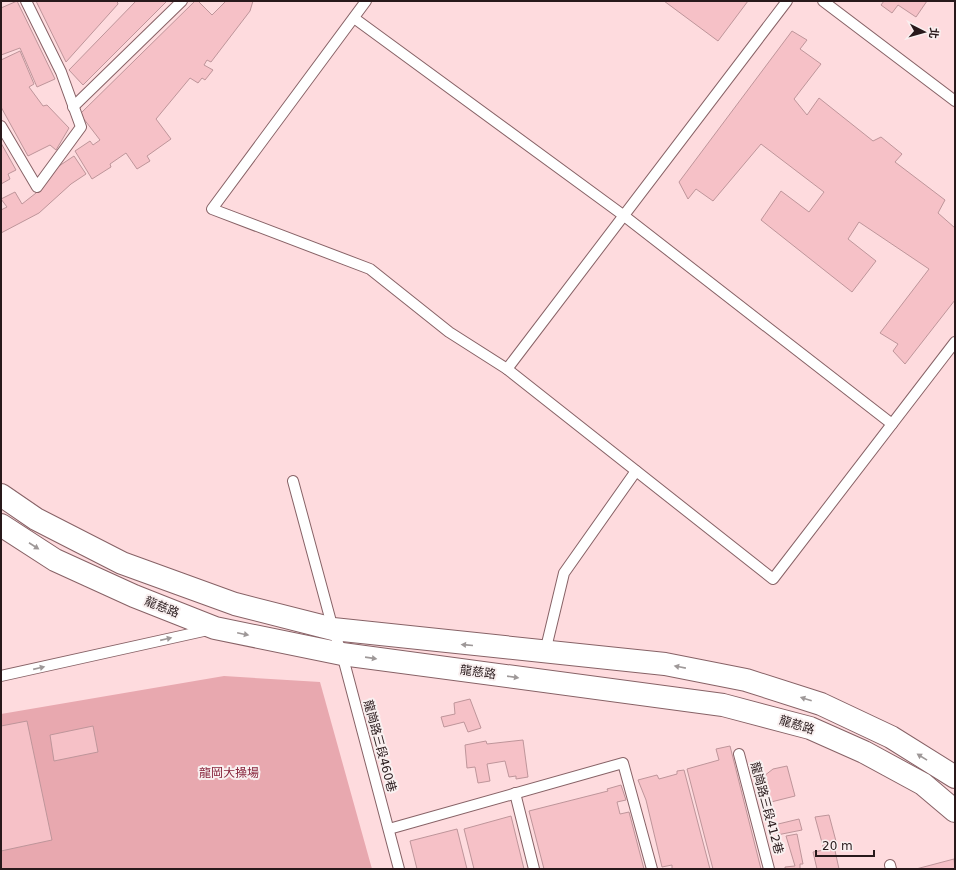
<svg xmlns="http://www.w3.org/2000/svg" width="956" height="870" font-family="'DejaVu Sans','Noto Sans TC',sans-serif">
<rect width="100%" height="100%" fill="#fedbde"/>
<path fill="#e8a8af" d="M224 676 320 682 372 869H1V714Z"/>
<g fill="#f6c1c7" stroke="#be959a">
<path d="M17 1 55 79 37 87 20 48 1 55V8Z"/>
<path d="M36 1H117L118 4 66 62Z"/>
<path d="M136 1H167L83 85 69 70Z"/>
<path d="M195 1H198L212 15 226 1H253L250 11 211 62 207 60 204 65 213 70 205 80 202 78 198 83 190 78 156 119 171 139 147 156 150 161 137 169 126 153 110 164 111 167 92 179 75 151 90 141 93 145 100 140 80 114Z"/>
<path d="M664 1H748L718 41Z"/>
<path d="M884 1H927L916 17 898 5 892 13 881 5Z"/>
<path d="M792 31 807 40 800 49 821 64 794 99 807 115 819 98 873 141 881 137 902 154 895 162 945 200 938 213 955 228V300L905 364 893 351 898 344 880 333 929 269 859 222 848 239 876 261 852 292 761 220 781 191 809 212 824 192 761 144 713 201 696 189 688 199 679 182Z"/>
<path d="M20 51 34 84 29 87 43 106 47 105 69 128 56 150 50 145 28 156 1 107V60Z"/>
<path d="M1 143 16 170 8 174 10 179 1 184Z"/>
<path d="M74 156 86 174 71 184 39 213 1 233V210L7 207 1 199 15 192 22 204 36 193 53 170Z"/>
<path d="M470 699 481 728 468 732 464 722 444 727 441 717 455 714 454 703Z"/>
<path d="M27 721 52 840 1 851V726Z"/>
<path d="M93 726 98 752 54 761 50 735Z"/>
<path d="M523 740 528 777 516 779V776L509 777 505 761 487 764 490 781 478 783 475 767 467 768 465 745 486 741 487 744Z"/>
<path d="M730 746 761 869H713L687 769 719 760 716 749Z"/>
<path d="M787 766 795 796 771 802 764 776 773 769Z"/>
<path d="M684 770 710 869H672V865L662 867 646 800 638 780 657 775 659 779 677 774V771Z"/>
<path d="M621 785 626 800 617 802 620 814 629 812 644 869H544L529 811 608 791 607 789Z"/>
<path d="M829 815 837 845 834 846 839 869H817L813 852 824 850 815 817Z"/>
<path d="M511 816 524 869H474L464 829Z"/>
<path d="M799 819 802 830 777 835 774 825Z"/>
<path d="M457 829 467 869H417L410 841Z"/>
<path d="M797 834 803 864H800V869H785V867L795 866 786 836Z"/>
<path d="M954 859 955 869H916Z"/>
</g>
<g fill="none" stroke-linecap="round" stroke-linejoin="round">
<defs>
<g id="service">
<path d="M366 1 212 209 370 269 449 332 507 369 773 579 955 342"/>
<path d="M823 1 955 101"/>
<path d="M354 18 623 215 892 424"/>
<path d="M73 107 182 1"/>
<path d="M1 126 37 187 81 127 61 72 26 1"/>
<path d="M507 369 787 1"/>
<path d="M293 481 333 629 342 654 399 869"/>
<path d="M545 652 564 573 636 471"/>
<path d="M1 676 208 630"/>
<path d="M739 754 769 869"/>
<path d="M515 793 534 869"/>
<path d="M389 829 623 763 652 869"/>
<path d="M890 865 891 869"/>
</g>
<g id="tertiary">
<path d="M1 495 36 519 122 563 235 604 333 629 665 664 746 680 821 704 891 737 955 777"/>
<path d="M1 525 55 560 134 596 215 628 342 654 723 705 810 728 864 752 923 784 955 811"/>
</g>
</defs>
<use href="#service" stroke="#876266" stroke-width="12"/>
<use href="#tertiary" stroke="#876266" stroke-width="24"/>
<use href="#service" stroke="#fff" stroke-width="10"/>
<use href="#tertiary" stroke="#fff" stroke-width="22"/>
</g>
<defs><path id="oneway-solid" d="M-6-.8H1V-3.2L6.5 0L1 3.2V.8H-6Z"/></defs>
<g fill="#9e9898">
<use href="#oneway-solid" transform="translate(34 546) rotate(33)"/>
<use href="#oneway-solid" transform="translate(243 634) rotate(12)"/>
<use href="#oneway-solid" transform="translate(166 639) rotate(-13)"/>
<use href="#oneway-solid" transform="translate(467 645) rotate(-175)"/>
<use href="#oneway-solid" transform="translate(371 658) rotate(8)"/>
<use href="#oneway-solid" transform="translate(680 667) rotate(-169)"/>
<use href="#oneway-solid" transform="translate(39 668) rotate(-13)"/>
<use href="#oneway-solid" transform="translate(513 677) rotate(8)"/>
<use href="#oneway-solid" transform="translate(806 699) rotate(-162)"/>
<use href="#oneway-solid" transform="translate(922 757) rotate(-148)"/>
</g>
<g text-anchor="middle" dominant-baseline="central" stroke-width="4" stroke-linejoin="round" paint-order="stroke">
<g font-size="12" fill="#28191b" stroke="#f9f0f0">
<text transform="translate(162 607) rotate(22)">龍慈路</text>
<text transform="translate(478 672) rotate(8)">龍慈路</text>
<text transform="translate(797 725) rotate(17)">龍慈路</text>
<text transform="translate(380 746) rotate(75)">龍崗路三段460巷</text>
<text transform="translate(767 808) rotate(75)">龍崗路三段412巷</text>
</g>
<g font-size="12" fill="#86233b" stroke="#f9f0f0">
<text x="229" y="773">龍岡大操場</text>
</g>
</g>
<rect width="956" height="870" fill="none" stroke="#28191b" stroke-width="4"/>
<g transform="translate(924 32) rotate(96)" stroke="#f9f0f0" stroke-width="3" paint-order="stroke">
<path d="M0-3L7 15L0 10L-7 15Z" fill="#28191b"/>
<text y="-6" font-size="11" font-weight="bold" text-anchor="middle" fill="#28191b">北</text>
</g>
<path d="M816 850v6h58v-6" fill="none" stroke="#28191b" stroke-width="2"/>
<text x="822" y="850" font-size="12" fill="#28191b" stroke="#f9f0f0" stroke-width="3" paint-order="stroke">20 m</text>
</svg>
